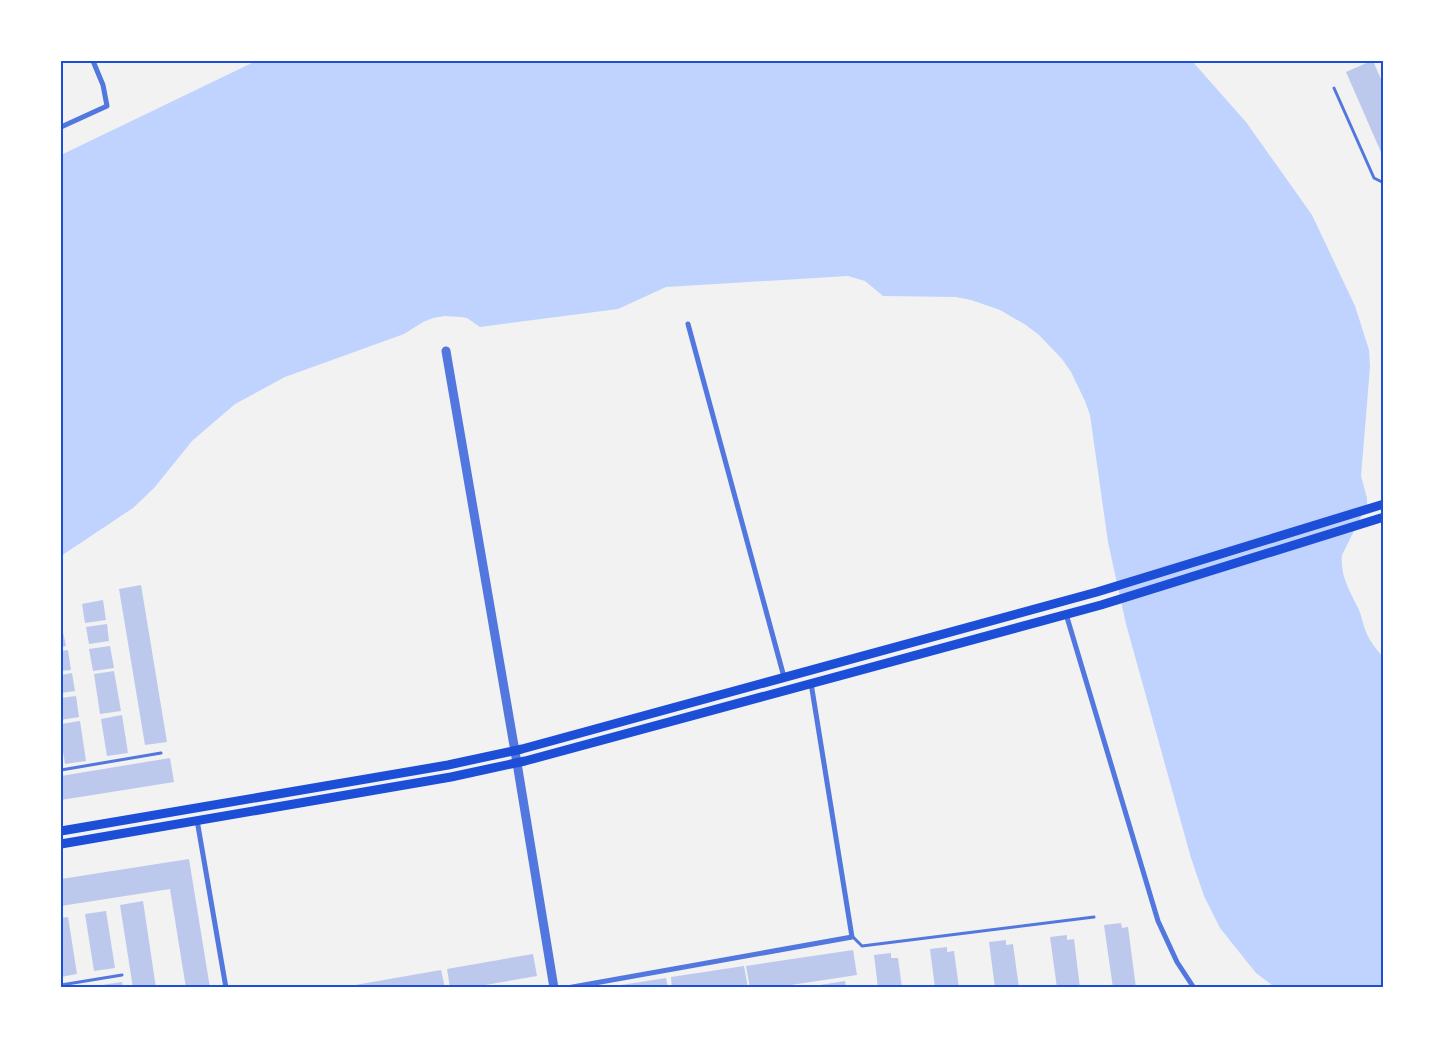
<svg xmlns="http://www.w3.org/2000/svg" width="1445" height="1049" font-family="'Roboto Condensed',sans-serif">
<rect width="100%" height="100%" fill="#f2f2f2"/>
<path fill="#bfd3fe" d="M256 61H1192L1246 122 1312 215 1355 306 1369 350 1370 367 1361 476 1367 498V505L1342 555C1340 577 1350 591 1359 610 1362 617 1363 625 1366 632 1370 642 1377 650 1384 658V988H1276L1256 973 1220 928 1204 896 1191 858 1126 624 1108 542 1090 415 1085 401 1071 372 1062 359 1039 335 1026 325 1000 310 971 300 956 297 883 296 865 281 848 276 666 287 618 309 480 327 467 318 461 317 445 316 433 318 423 322 404 334 285 377 235 404 192 441 154 488 133 508 61 556V155Z"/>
<g fill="#bdc9ec">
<path d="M1371 61H1373L1384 86V159L1346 72Z"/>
<path d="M141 585 167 742 145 745 119 589Z"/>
<path d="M103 600 106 620 85 623 82 604Z"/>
<path d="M61 623 66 646 61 647Z"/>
<path d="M107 624 109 641 89 644 86 627Z"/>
<path d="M110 646 114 668 93 671 89 649Z"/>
<path d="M68 650 71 670 61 671V651Z"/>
<path d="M114 671 121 711 100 714 94 674Z"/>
<path d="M72 673 75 691 61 693V675Z"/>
<path d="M76 696 79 717 61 720V698Z"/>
<path d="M122 715 128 753 107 756 101 719Z"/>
<path d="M80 721 86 761 65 764 61 739V724Z"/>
<path d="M170 758 174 782 61 800V776Z"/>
<path d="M189 859 210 988H186L170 889 61 906V879Z"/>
<path d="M143 901 156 988H133L120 905Z"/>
<path d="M106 911 115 968 94 971 85 914Z"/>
<path d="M68 917 77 974 61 977V918Z"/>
<path d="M1121 923 1122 928 1128 927 1136 988H1113L1104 925Z"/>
<path d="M1067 935V940L1074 939 1080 988H1057L1050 937Z"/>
<path d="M1006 940V945L1013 944 1019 988H995L989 942Z"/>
<path d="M947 947V952L954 951 959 988H935L930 949Z"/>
<path d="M853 950 857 975 771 988H750L746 966Z"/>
<path d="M891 953V958H898L902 988H878L874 955Z"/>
<path d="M533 954 537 976 468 988H450L447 969Z"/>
<path d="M744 966 748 988H672L671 977Z"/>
<path d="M441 970 445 988H356L355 985Z"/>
<path d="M666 978 668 988H609L608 987Z"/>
<path d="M845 981 846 988H821L820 985Z"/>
<path d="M122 982 123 988H102V985Z"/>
</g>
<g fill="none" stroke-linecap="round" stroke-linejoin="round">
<g stroke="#5277de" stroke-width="3">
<path d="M1334 88 1374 178 1384 183"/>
<path d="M61 770 161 753"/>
<path d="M853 937 862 946 1094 917"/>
<path d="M61 985 122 975"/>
</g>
<g stroke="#5277de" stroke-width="5">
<path d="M61 127 107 106 103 85 93 61"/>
<path d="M688 324 784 677"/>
<path d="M1066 614 1158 921 1177 962 1194 988"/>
<path d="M197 820 226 988"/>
<path d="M567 988 852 937 811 683"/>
</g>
<path stroke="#5277de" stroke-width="9" d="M446 351 517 763 554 988"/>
<g stroke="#1d4ed8" stroke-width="9">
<path d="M61 831 448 765 522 749 1097 592 1384 504"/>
<path d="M61 844 451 777 525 761 1101 605 1384 517"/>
</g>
</g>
<rect width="1445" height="1049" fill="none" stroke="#ffffff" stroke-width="125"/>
<rect x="62" y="62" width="1320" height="924" fill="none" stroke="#1d4ed8" stroke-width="2"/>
</svg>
